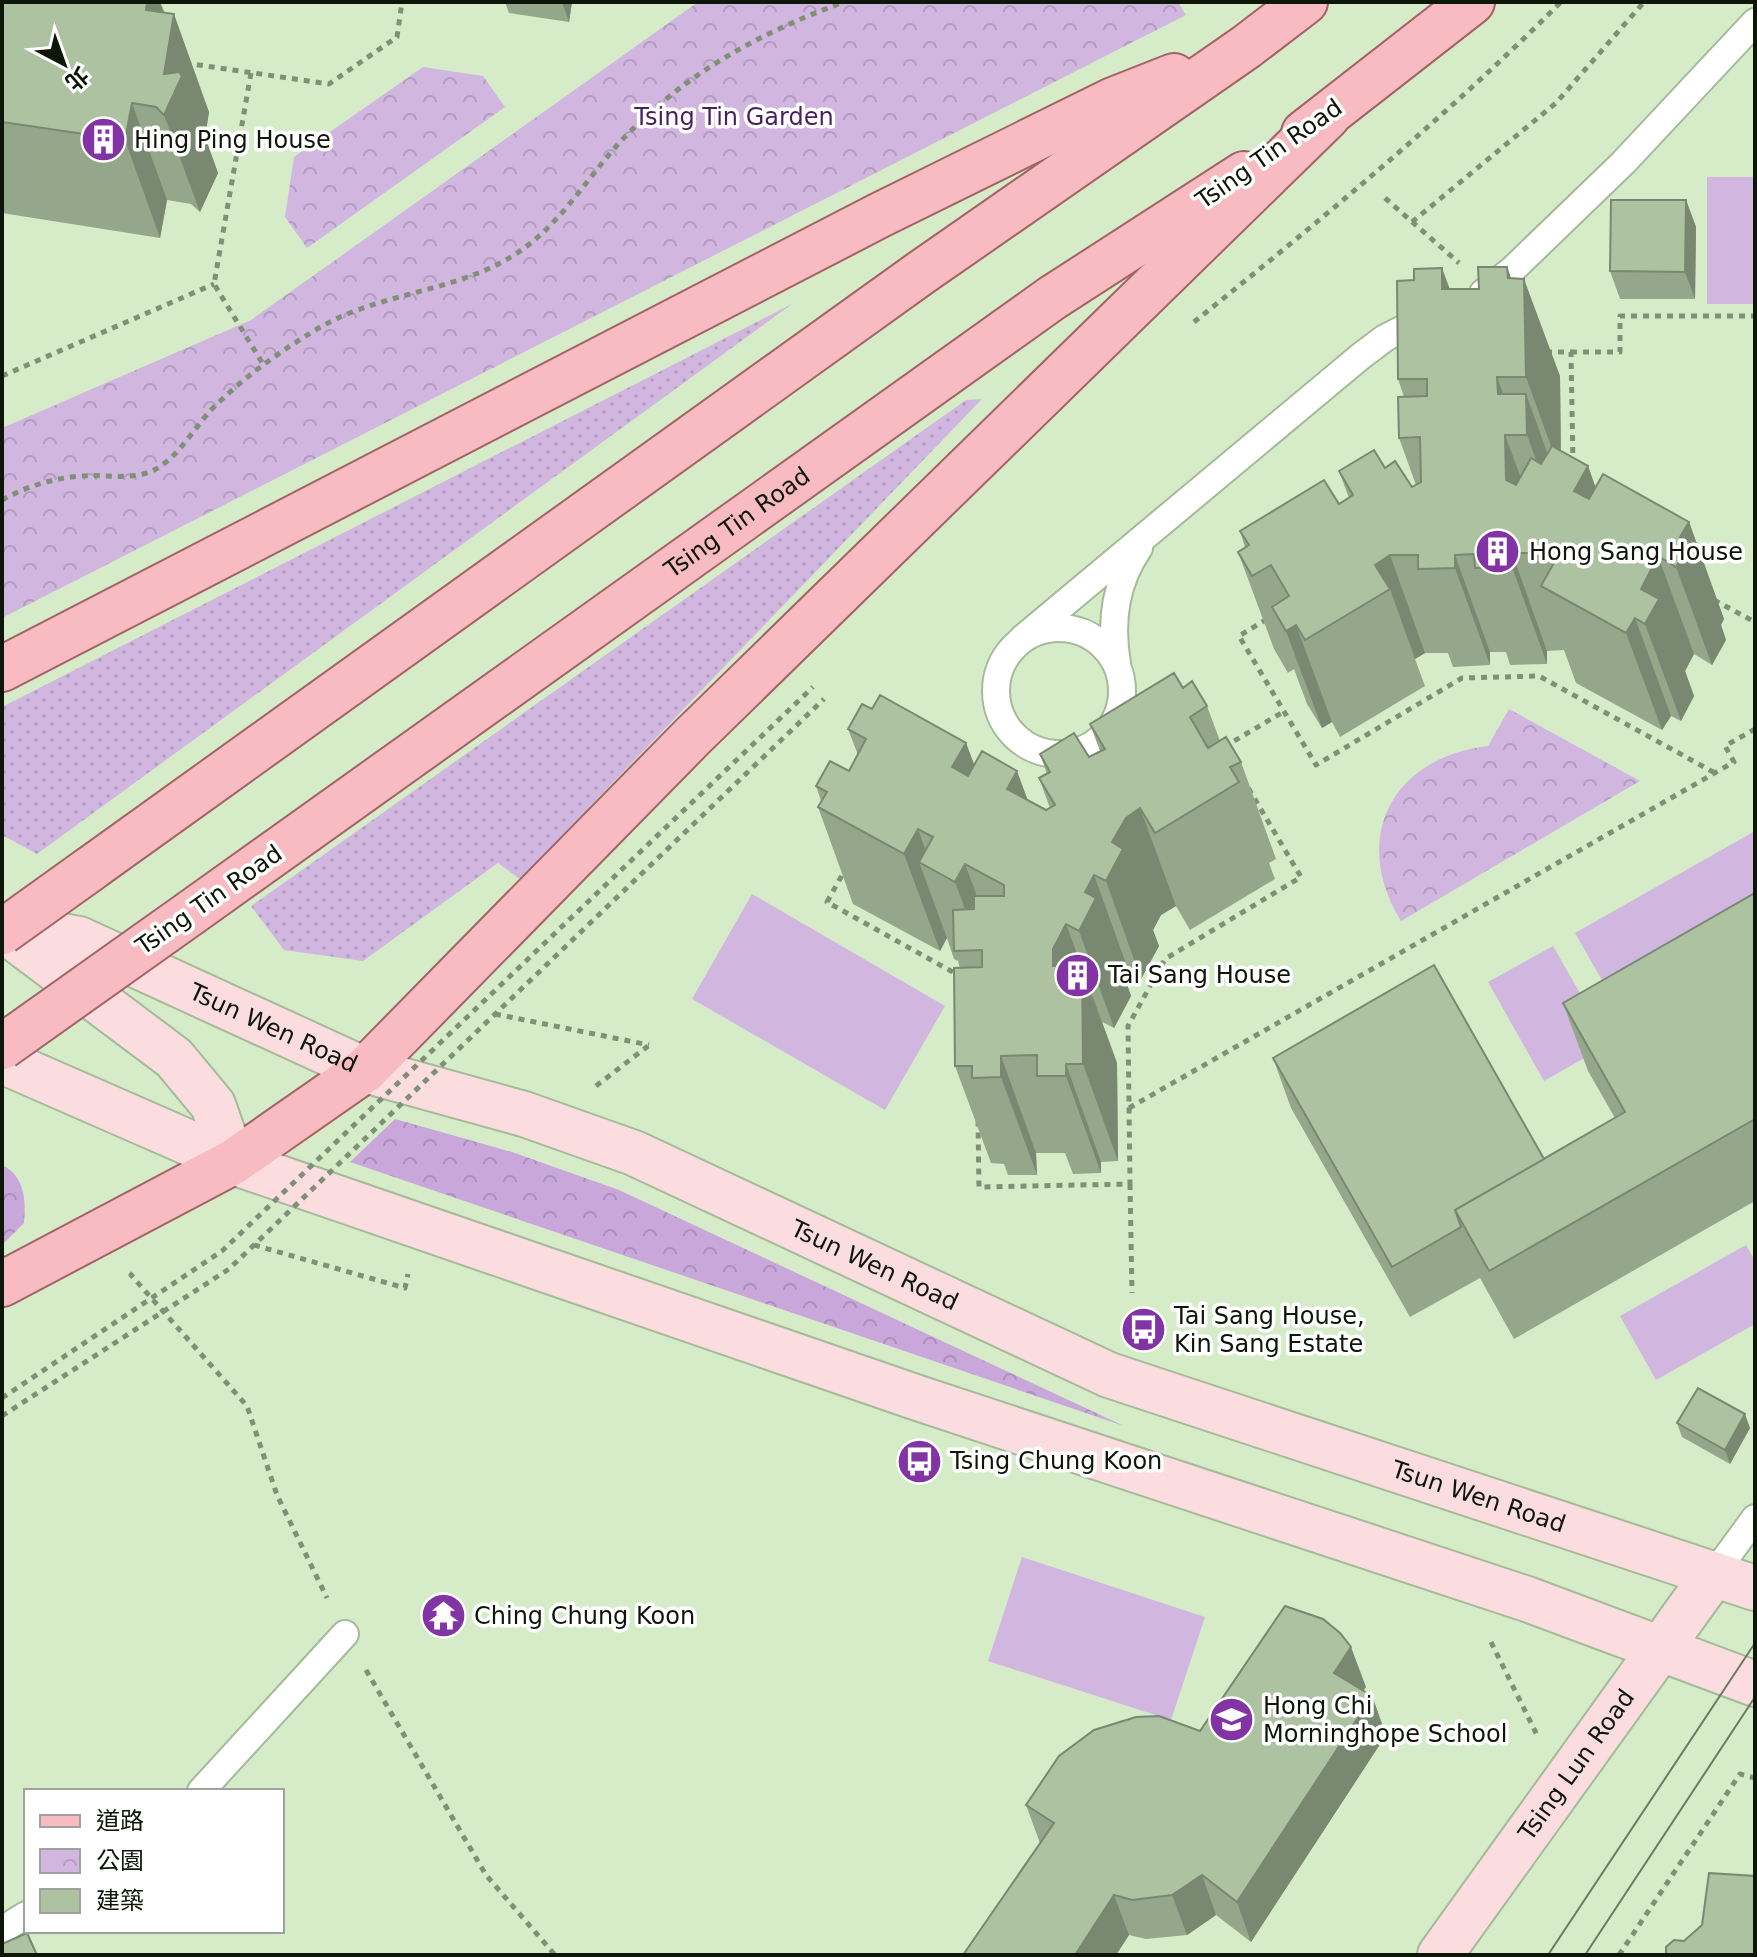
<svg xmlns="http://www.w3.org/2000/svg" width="1757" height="1957" font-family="'DejaVu Sans','Noto Sans TC',sans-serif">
<defs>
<pattern id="grass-dots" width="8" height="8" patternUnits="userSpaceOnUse" patternTransform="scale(2)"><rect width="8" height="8" fill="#d1b6e0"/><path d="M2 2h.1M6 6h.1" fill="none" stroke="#b29cbf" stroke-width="1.8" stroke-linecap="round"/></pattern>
<pattern id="forest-crowns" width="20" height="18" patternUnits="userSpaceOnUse" patternTransform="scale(2)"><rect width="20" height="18" fill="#c9a7db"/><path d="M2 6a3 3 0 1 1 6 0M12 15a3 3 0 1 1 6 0" fill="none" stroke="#ab8fbb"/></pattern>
<pattern id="park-crowns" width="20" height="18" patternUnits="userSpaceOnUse" patternTransform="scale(2)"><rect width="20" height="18" fill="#d1b6e0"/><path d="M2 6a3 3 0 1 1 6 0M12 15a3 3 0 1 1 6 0" fill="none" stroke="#b29cbf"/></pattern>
</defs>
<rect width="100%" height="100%" fill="#d6ecc9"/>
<g fill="url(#grass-dots)">
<path d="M792 304 37 854 2 835V707Z"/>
<path d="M982 399 520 879 498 863 363 961 284 950 251 906 966 400Z"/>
</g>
<g fill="url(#forest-crowns)">
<path d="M395 1119 512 1152 619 1190 1124 1426 350 1162Z"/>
<path d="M2 1165C25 1176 26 1201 24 1223L2 1245Z"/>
</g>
<g fill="url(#park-crowns)">
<path d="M698 2H1178L1186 15 2 618V428L251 320Z"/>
<path d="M423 67 483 76 505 107 307 248 285 217 294 157Z"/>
<path d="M1509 709 1640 781 1401 921C1350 838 1392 757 1488 746Z"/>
</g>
<g fill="#d1b6e0">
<rect x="1707" y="177" width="48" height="127"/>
<path d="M1755 831V961L1631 1031 1575 933Z"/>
<path d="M752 894 945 1006 885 1110 692 999Z"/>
<path d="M1553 946 1609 1044 1544 1081 1488 982Z"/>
<path d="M1746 1245 1755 1261V1324L1656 1380 1620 1316Z"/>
<path d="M1022 1557 1205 1617 1171 1720 988 1661Z"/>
</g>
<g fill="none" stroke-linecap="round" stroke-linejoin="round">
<defs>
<g id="lane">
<path d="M1483 293 1512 270 1623 163 1755 22"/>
<circle cx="1059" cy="691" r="63"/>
<path d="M1023 638 1361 356 1385 338 1428 316"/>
<path d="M1117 663C1110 623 1115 583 1139 548"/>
<path d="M1714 1574 1755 1518"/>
<path d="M201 1791 345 1634"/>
<path d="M2 1930 26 1915"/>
</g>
<g id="secondary">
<path id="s1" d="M2 925 79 939 365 1070 524 1114 634 1153 1109 1375 1755 1588"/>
<path d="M2 929 174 1058 213 1105 233 1162"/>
<path d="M2 1061 233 1162 918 1398 1527 1599 1755 1684"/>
<path id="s2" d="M1440 1955 1714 1574"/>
</g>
<g id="primary">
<path d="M1304 133 1472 2"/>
<path d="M2 669 880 215 1113 100 1174 76"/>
<path d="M90 869 922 272 1246 47 1305 2"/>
<path id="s3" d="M192 912 1052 298 1244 174"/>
<path d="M2 1284 233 1162 365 1070 693 736 1327 117"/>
</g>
</defs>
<use href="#lane" stroke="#a4ba98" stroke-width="30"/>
<use href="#secondary" stroke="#a4ba98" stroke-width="48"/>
<use href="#primary" stroke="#a26366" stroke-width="48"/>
<g stroke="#809077" stroke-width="5" stroke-dasharray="6 6" stroke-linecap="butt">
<path d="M185 63 329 84 397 37 402 2"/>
<path d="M251 73 214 284 263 364"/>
<path d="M1385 198 1459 263"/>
<path d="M1412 222 1556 103 1644 2"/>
<path d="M1194 322C1321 220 1446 117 1561 2"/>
<path d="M1546 352H1571L1573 464"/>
<path d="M1571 352H1620V316H1755"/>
<path d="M2 376 214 284"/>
<path d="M2 500C27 486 54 478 82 476 106 474 132 481 154 470 179 457 193 429 212 409 244 377 279 352 317 329 379 292 454 293 514 255 560 226 585 180 621 141 684 74 759 33 844 2"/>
<path d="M1714 600 1755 622"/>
<path d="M1267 619 1239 636 1316 765 1462 678 1539 676 1715 773"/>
<path d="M1224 747 1301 877 1165 959 1128 1026 1130 1184 979 1187 976 985 827 902 901 770 1050 853Z"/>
<path d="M1224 747 1283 712"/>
<path d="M495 1014 649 1045"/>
<path d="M596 1086 648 1046"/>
<path d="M1129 1108 1734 762 1725 746 1755 729"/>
<path d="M1130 1184 1132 1293"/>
<path d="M254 1245 405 1288 408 1274"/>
<path d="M133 1273 131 1275 247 1406 277 1495 327 1598"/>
<path d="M1491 1642 1538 1737"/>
<path d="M366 1670 486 1875 555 1955"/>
<path d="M1619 1955 1740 1774 1755 1778"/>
</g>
<use href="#lane" stroke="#fff" stroke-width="26"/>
<use href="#secondary" stroke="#fbdde0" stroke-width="44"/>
<use href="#primary" stroke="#f7bbc1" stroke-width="44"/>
<g stroke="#6c7a63" stroke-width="2">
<path d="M1548 1955 1755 1643"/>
<path d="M1585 1955 1755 1697"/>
</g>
<defs>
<g id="primary-bridge">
<path d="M2 932 90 869"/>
<path d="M2 1047 192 912"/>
</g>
</defs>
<use href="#primary-bridge" stroke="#a26366" stroke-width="48" stroke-linecap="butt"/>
<g stroke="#809077" stroke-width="5" stroke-dasharray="6 6" stroke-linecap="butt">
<path d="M2 1398 222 1251 813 687"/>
<path d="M2 1416 229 1269 824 699"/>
</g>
<use href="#primary-bridge" stroke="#f7bbc1" stroke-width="44"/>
</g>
<g fill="#95a78a">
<path d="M2 2H160L209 112 205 137 218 173 200 212 191 204 167 200 160 238 2 213Z"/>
<path d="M505 2H572L569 22 509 13Z"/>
<path d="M1686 200 1696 227 1695 299H1620L1610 271Z"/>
<path d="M1512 278 1560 376 1561 451 1588 466 1595 487 1689 522 1724 619 1721 625 1726 640 1712 665 1694 654 1685 671 1694 696 1681 721 1671 716 1662 730 1576 683 1564 650 1547 651V664L1510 665 1506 652H1490V665L1453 667 1448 653H1425L1415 659 1425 686 1340 737 1332 722 1322 728 1307 704 1294 669 1288 673 1274 649 1238 552 1245 547 1240 531 1339 504 1349 498 1339 471 1385 468 1412 487 1416 485 1399 438 1404 397 1398 379 1450 289H1479Z"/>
<path d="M1183 688 1207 706 1220 741 1241 762 1276 859 1269 863 1275 879 1190 930 1176 906 1161 915 1153 930 1159 946 1141 979 1129 972 1125 979 1131 996 1114 1028 1102 1022 1117 1063 1118 1161 1101 1162V1173L1073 1174 1065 1153H1036L1037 1175H1008L1004 1164 991 1163 955 1066 960 968 958 961 954 959 947 938 940 951 853 904 818 807 821 801 816 786 849 771 858 755 848 729 872 709 966 743 974 764 1028 800 1046 810 1050 808 1039 778 1047 774 1040 754 1089 757 1100 751 1090 724Z"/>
<path d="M1755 893V1201L1514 1339 1480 1278 1410 1317 1291 1108 1273 1058 1544 1159 1615 1118 1588 1071 1563 1003Z"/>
<path d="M1677 1423 1750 1428 1730 1464 1682 1437Z"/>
<path d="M1366 1687 1363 1691 1372 1696 1386 1735 1251 1942 1216 1915 1187 1935 1146 1939 1129 1935 1116 1955H963L1040 1843 1026 1805 1200 1731Z"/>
</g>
<g fill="#798870">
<path d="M147 2H160L171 33 174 14 209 112 205 137 218 173 200 212 164 115V74L146 10Z"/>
<path d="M562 2H572L569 22Z"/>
<path d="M132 103 167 200 160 238 125 140Z"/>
<path d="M1686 200 1696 227 1695 299 1685 272Z"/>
<path d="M1507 267 1525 315 1524 279 1560 376 1561 474 1526 377 1508 278Z"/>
<path d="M1442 268 1478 365 1442 289Z"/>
<path d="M1497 377 1518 435 1498 394Z"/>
<path d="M1526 394 1561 491 1562 532 1527 435Z"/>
<path d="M1505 435 1541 532 1506 480Z"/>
<path d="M1588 466 1623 564 1574 491Z"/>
<path d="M1689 522 1724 619 1721 625 1726 640 1712 665 1676 567 1680 537Z"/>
<path d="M1512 553 1547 651V664L1512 567Z"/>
<path d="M1390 555 1425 653 1415 659 1390 589 1375 565Z"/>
<path d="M1455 555 1490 652V665L1455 568Z"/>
<path d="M1658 556 1694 654 1685 671 1694 696 1681 721 1645 624 1641 589Z"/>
<path d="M1635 618 1671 716 1662 730 1626 633Z"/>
<path d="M1296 625 1332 722 1322 728 1286 631Z"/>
<path d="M966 743 1002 840 952 767Z"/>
<path d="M1017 771 1053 868 1007 789Z"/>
<path d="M1140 808 1176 906 1161 915 1153 930 1159 946 1141 979 1106 881 1112 842 1126 818Z"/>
<path d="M918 829 932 869 919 862 947 938 940 951 904 854Z"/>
<path d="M965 864 1001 961 980 950 955 882Z"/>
<path d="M1094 875 1129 972 1125 979 1131 996 1114 1028 1079 931 1085 892Z"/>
<path d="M1066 924 1117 1063 1118 1161 1083 1064 1053 966V949Z"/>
<path d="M1001 1056 1036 1153 1037 1175 1001 1077Z"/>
<path d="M1066 1064 1101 1162V1173L1066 1076Z"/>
<path d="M1745 1414 1750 1428 1730 1464 1725 1450Z"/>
<path d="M1351 1647 1366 1687 1348 1713 1334 1673Z"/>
<path d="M1372 1696 1386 1735 1251 1942 1237 1902Z"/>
<path d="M1202 1875 1216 1915 1187 1935 1172 1895Z"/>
<path d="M1114 1895 1129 1935 1116 1955H1075Z"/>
</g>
<g fill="#adc2a0" stroke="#798870" stroke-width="2">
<path d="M2 2H147L146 10 174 14 164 74 179 72 182 76 164 115 156 107 132 103 125 140 2 122Z"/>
<path d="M1611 200H1686L1685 272 1610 271Z"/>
<path d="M1478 267H1507L1508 278 1524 279 1526 377H1497L1498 394H1526L1527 435H1505L1506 480 1516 485 1531 458 1541 464 1552 446 1588 466 1574 491 1589 499 1603 474 1689 522 1680 537 1690 542 1676 567 1658 556 1641 589 1659 599 1645 624 1635 618 1626 633 1541 586 1555 561 1539 553H1512V567L1475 568 1474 554 1455 555V568L1418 569V555H1390L1375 565 1390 589 1305 640 1296 625 1286 631 1272 607 1289 596 1271 565 1252 576 1238 552 1249 545 1240 531 1324 480 1339 504 1353 495 1339 471 1374 450 1385 468 1395 461 1412 487 1421 482 1420 437 1399 438 1398 397 1427 396V379H1398L1397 281 1414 280V269L1442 268V289H1479Z"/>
<path d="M1174 673 1183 688 1192 681 1207 706 1190 717 1208 748 1226 737 1241 762 1230 767 1239 782 1155 833 1140 808 1126 818 1112 842 1123 849 1106 881 1094 875 1085 892 1096 898 1079 931 1066 924 1053 949V966L1082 965 1083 1064H1066V1076H1037V1055L1001 1056V1077L972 1078V1066H955L954 968 982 967V950L954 951 953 910 974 909V896H1004V885L965 864 955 882 919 862 933 837 918 829 904 854 818 807 827 792 816 786 830 761 849 771 866 739 848 729 862 704 872 709 880 695 966 743 952 767 968 776 982 751 1017 771 1007 789 1046 810 1055 805 1039 778 1050 772 1040 754 1074 733 1089 757 1105 749 1090 724Z"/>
<path d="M1755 893V1119L1489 1271 1455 1210 1625 1112 1563 1003Z"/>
<path d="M1434 965 1544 1159 1455 1210 1461 1227 1392 1267 1273 1058Z"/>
<path d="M1698 1388 1745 1414 1725 1450 1677 1423Z"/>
<path d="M1285 1606 1323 1619 1340 1633 1351 1647 1334 1673 1372 1696 1237 1902 1202 1875 1172 1895 1132 1900 1114 1895 1075 1955H963L1054 1823 1026 1805 1059 1756 1094 1730 1136 1717 1159 1716 1200 1731Z"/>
<path d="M1709 1873 1755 1876V1955H1666V1947L1674 1940 1684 1941 1702 1925Z"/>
<path d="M27 1933 37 1955H2V1944Z"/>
</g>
<defs>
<symbol id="building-disc" viewBox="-11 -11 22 22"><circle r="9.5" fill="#8233a4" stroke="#fff"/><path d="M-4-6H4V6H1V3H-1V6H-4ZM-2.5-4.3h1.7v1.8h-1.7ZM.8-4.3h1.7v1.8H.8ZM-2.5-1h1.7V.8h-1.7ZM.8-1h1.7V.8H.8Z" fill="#fff"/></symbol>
<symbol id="bus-disc" viewBox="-11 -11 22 22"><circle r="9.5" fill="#8233a4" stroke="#fff"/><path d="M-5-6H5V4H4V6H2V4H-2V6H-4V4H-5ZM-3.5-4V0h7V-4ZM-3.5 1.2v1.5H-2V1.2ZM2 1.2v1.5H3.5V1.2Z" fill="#fff"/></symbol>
<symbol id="temple-disc" viewBox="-11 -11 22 22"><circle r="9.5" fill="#8233a4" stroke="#fff"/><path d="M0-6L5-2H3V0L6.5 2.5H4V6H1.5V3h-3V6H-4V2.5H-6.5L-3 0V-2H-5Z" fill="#fff"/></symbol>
<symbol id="school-disc" viewBox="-11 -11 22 22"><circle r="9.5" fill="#8233a4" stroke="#fff"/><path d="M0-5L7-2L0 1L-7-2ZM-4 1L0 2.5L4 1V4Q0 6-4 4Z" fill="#fff"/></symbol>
</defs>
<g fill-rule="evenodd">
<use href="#building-disc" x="78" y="114" width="51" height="51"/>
<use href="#building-disc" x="1472" y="526" width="51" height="51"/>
<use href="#building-disc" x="1052" y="950" width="51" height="51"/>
<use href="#bus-disc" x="1118" y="1304" width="51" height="51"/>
<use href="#bus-disc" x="894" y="1436" width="51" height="51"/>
<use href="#temple-disc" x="418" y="1590" width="51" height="51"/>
<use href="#school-disc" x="1206" y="1694" width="51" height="51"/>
</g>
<g text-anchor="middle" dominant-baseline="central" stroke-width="7" stroke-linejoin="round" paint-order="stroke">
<g font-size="24" fill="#4a1f5d" stroke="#fff">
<text x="734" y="117">Tsing Tin Garden</text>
</g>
<g font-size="24" fill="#0e1509" stroke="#fff" text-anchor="start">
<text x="134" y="140">Hing Ping House</text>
<text x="1529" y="552">Hong Sang House</text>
<text x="1108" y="975">Tai Sang House</text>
<text x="1174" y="1316">Tai Sang House,<tspan x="1174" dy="28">Kin Sang Estate</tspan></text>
<text x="950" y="1461">Tsing Chung Koon</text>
<text x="474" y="1616">Ching Chung Koon</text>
<text x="1263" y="1706">Hong Chi<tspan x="1263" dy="28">Morninghope School</tspan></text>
</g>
<g font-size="24" fill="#0e1509" stroke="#fff">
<text transform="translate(1269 154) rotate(-35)">Tsing Tin Road</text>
<text stroke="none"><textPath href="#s3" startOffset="670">Tsing Tin Road</textPath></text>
<text transform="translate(209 900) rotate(-35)">Tsing Tin Road</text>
<text stroke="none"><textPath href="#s1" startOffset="292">Tsun Wen Road</textPath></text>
<text stroke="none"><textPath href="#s1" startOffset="940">Tsun Wen Road</textPath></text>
<text stroke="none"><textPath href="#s1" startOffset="1588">Tsun Wen Road</textPath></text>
<text stroke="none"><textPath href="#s2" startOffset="234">Tsing Lun Road</textPath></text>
</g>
</g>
<rect width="1757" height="1957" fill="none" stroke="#0e1509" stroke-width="8"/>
<rect x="24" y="1789" width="260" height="144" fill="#ffffff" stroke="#9fa19d" stroke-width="2"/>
<rect x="40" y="1815" width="40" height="12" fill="#f7bbc1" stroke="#9fa19d" stroke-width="2"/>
<text x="96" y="1829" font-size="24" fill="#0e1509">道路</text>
<rect x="40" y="1849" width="40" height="24" fill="url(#park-crowns)" stroke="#9fa19d" stroke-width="2"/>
<text x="96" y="1869" font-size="24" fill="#0e1509">公園</text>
<rect x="40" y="1889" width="40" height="24" fill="#adc2a0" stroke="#9fa19d" stroke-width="2"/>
<text x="96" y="1909" font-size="24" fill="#0e1509">建築</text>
<g transform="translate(64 64) rotate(139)" stroke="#ffffff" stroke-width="6" paint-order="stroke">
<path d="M0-6L14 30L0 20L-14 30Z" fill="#0e1509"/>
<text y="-12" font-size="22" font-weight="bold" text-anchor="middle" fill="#0e1509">北</text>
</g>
</svg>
